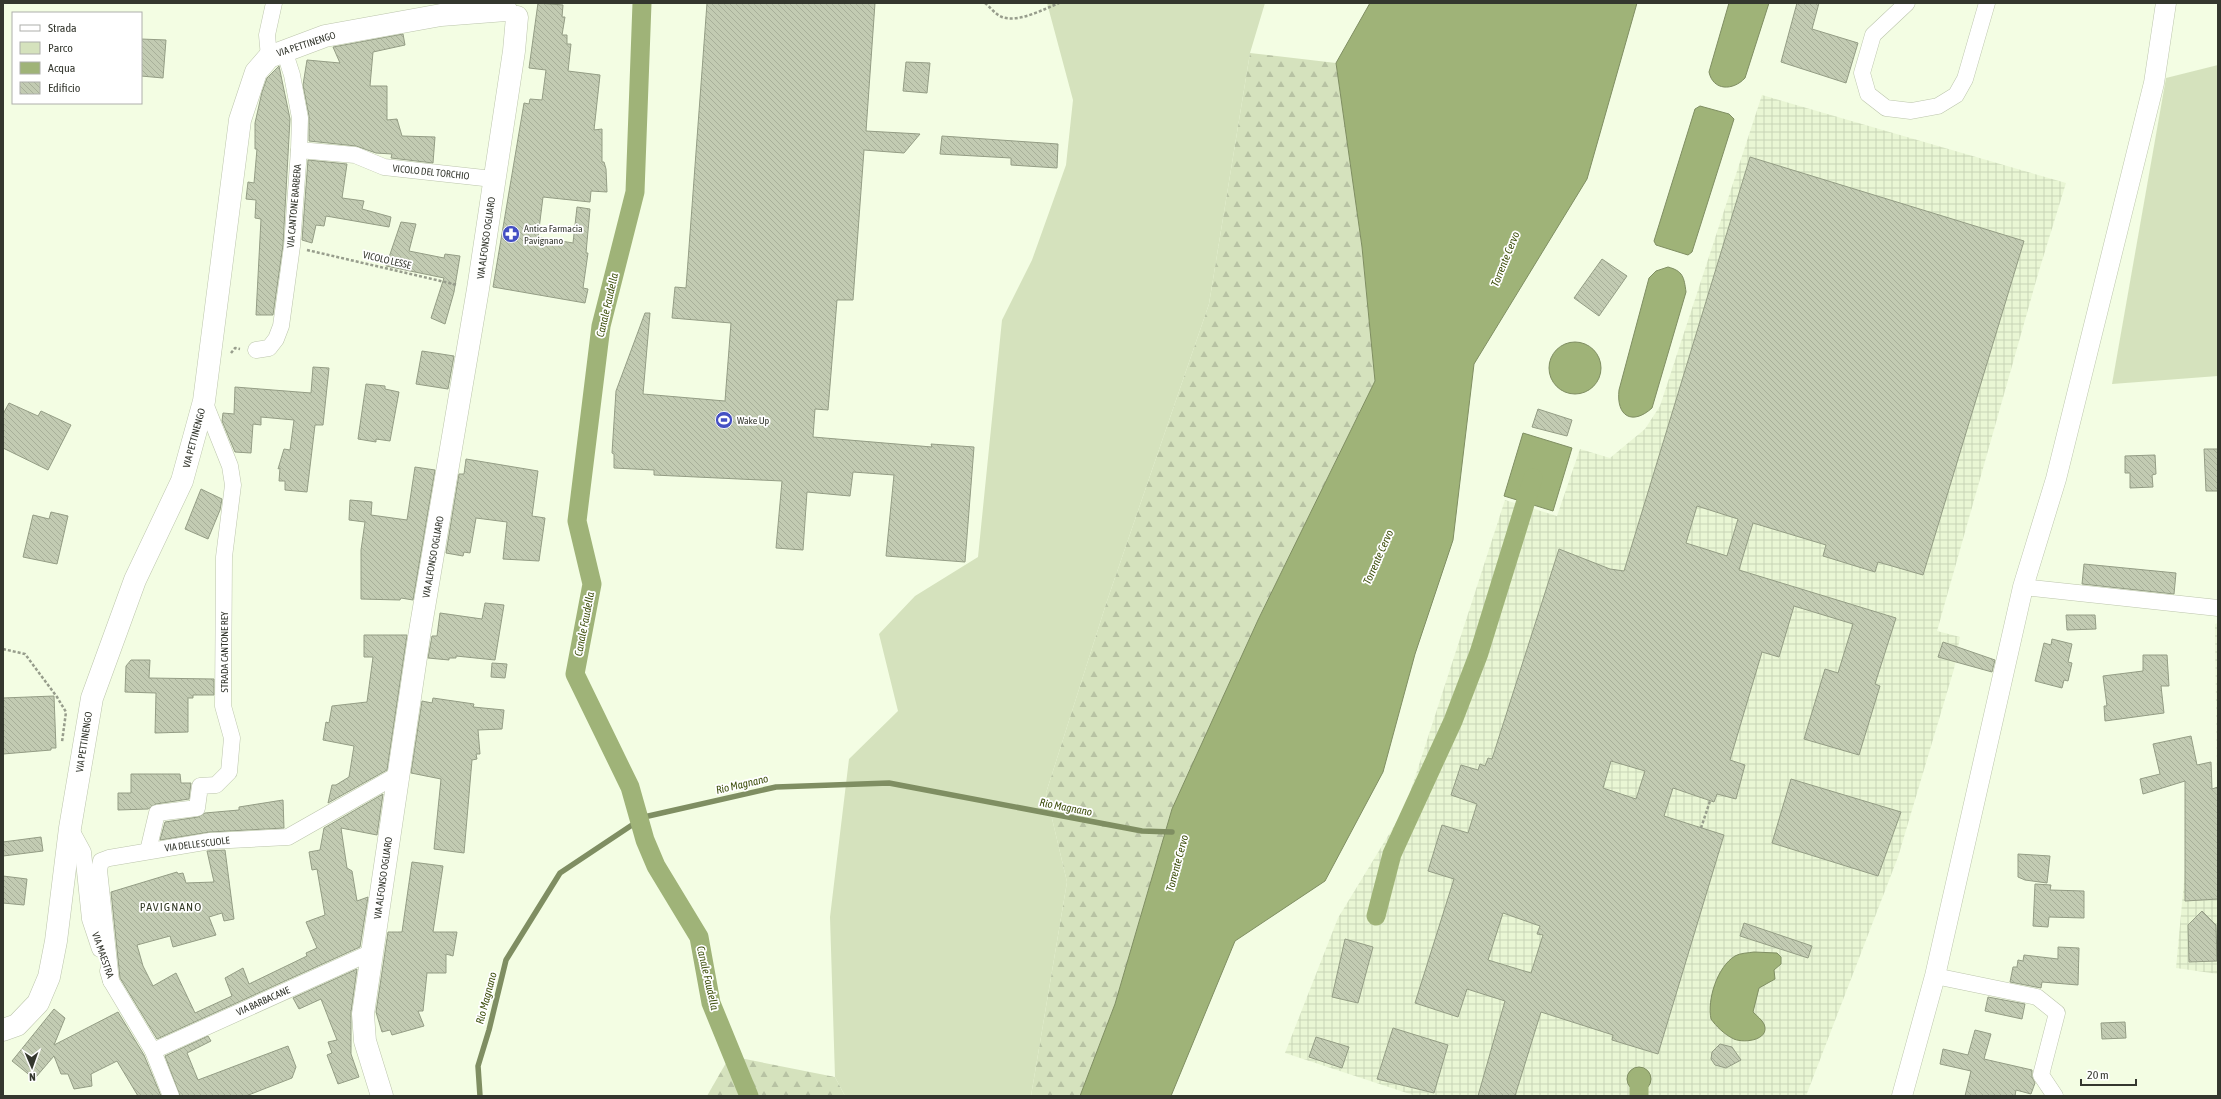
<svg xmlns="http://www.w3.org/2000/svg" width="2221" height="1099" font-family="'Asap Condensed',sans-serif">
<defs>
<pattern id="industrial-grid" width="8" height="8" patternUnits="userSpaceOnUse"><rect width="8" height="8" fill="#e9f6d4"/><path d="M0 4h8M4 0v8" fill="none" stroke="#c8d4b6"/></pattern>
<pattern id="forest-firs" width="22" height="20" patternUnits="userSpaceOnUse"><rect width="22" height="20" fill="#d5e2bd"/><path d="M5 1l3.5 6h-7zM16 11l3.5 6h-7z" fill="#b7c2a3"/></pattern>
<pattern id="building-back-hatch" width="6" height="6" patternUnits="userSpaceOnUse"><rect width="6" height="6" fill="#c2cbb2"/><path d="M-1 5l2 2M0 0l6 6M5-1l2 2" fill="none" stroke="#a7af99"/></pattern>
</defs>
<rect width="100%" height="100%" fill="#f3fde3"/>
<g fill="url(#industrial-grid)">
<path d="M1762 95 2066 183 2038 274 1937 631 1960 637 1954 669 1898 857 1806 1096H1416L1285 1053 1338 918 1405 808 1505 500 1557 516 1580 449 1610 458 1645 429 1660 406Z"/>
<path d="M2218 623V974L2176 968 2191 807 2217 786 2215 624Z"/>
</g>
<g fill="#d5e2bd">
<path d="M1047 3H1265L1250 53 1209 304 1107 601 1046 793 1067 882 1031 1096H845L835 1077 830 917 849 759 898 711 879 634 915 596 978 557 1002 320 1032 260 1066 165 1073 100Z"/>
<path d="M2218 65V376L2112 384 2166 78Z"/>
</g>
<g fill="url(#forest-firs)">
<path d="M1250 53 1336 63 1362 247 1375 381 1258 620 1172 809 1115 1004 1080 1096H1031L1067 882 1046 793 1107 601 1209 304Z"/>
<path d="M730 1056 835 1077 845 1096H707Z"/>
</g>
<g fill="#9fb378" stroke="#7f8e62">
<path d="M1370 3H1637L1587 179 1474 364 1453 540 1415 654 1383 772 1325 881 1235 941 1171 1096H1080L1115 1004 1172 809 1258 620 1375 381 1362 247 1336 63Z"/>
<path d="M1729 3H1769L1745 78C1733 91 1713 91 1709 72Z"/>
<path d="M1700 106 1729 114 1734 119 1692 252 1688 255 1656 245 1654 241 1695 109Z"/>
<path d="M1668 267C1683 271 1684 277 1686 292L1652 408C1632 426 1616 416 1619 390L1649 278 1656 271Z"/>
<circle cx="1575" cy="368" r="26"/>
<path d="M1523 433 1572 448 1553 511 1504 496Z"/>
<path d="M1754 952 1777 953 1781 957V964L1774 970 1775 979 1759 988 1753 1012C1757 1016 1762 1020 1764 1024 1771 1041 1741 1044 1732 1038 1724 1034 1716 1026 1711 1019 1707 1000 1717 967 1735 956 1740 953 1748 953 1754 952Z"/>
<circle cx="1639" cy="1079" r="12"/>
</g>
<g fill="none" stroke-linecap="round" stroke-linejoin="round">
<path stroke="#7f8e62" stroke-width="5.5" d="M480 1096 478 1066 489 1030 506 960 560 873 644 817 776 787 889 783 1142 831 1172 832"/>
<g stroke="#9fb378" stroke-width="19">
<path d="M642 3 635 192 601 326 577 521 592 584 575 674 630 787 645 840 656 866 699 937 711 1003 749 1096"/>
<path d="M1376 916 1392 854 1453 721 1479 653 1533 478"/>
<path d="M1639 1096V1080"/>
</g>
</g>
<g fill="url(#building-back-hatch)" stroke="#949d85" fill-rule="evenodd">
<path d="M538 3 563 5 562 17H565L562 35H567V44H571L568 71 600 75 594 130 602 129V162H604L606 169 607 192 591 191 590 202 543 197 538 237 573 243 577 207 590 209 586 253H588L583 288 588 289 585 303 493 287 524 103 529 104 530 99 542 100 546 70 529 68Z"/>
<path d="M707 3H875L866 131 920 134 904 153 864 150 853 300H837L828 410 815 409 813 437 932 447 931 444 974 447 965 562 886 556 894 475 853 472 850 496 807 492 803 550 776 548 782 481 654 475V470L614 468V454L612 453 616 391 645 313H650L643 394 725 401 731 323 672 318 675 287 686 288Z"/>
<path d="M1797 3H1819L1812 29 1858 43 1846 83 1781 62Z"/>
<path d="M403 34 405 45 373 52 370 86H387V120L397 119 402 136 435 137 433 163 391 158 392 154 376 153 356 146 309 141V116L303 85 307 60 340 63 333 47Z"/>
<path d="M141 39 166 40 163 78 141 76Z"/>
<path d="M906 62 930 63 927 93 903 91Z"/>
<path d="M279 66 290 119 283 245 273 315H256L261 219 255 218 256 200 246 199 248 182 254 183 257 149H255V123L262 92 267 78Z"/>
<path d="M942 136 1058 144 1057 168 1011 165V158L940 154Z"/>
<path d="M1750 157 2024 241 1923 575 1878 562 1875 572 1823 556 1826 545 1753 523 1739 570 1896 618 1875 684 1880 686 1859 755 1804 739 1825 669 1838 673 1853 624 1794 606 1779 657 1762 652 1730 760 1745 765 1736 799 1717 794 1714 802 1673 788 1664 816 1724 835 1658 1054 1612 1040 1613 1035 1541 1012 1515 1096H1478L1505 1001 1467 989 1458 1017 1415 1003 1454 879 1428 871 1442 825 1468 833 1477 804 1451 795 1461 765 1478 770 1480 764 1485 766 1488 758 1492 759 1559 549 1610 569 1624 571ZM1697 506 1738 519 1727 556 1686 543ZM1611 761 1645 771 1636 799 1603 788ZM1503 913 1540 926 1537 934 1543 935 1531 973 1488 960Z"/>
<path d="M308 160 347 164 342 198 364 201 362 209 391 217 389 227 326 216 324 226 316 225 312 243 302 240Z"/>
<path d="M401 222 416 224 409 251 444 258 445 254 460 256 454 292 445 324 431 318 444 278 386 266Z"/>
<path d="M1602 259 1627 276 1599 316 1574 298Z"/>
<path d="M422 351 454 356 448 389 416 384Z"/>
<path d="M313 367 329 368 323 425H315L307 492 285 490V481H279L280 468 278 469 284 449 290 450 294 420 261 417V425L253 424 251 453 235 452 222 421 223 413 234 414 235 387 311 393Z"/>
<path d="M366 384 385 386V389L399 392 390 441 376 439V442L358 439Z"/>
<path d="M9 403 38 416 41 411 71 425 48 470 3 448V414Z"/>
<path d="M1538 409 1572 420 1567 436 1532 427Z"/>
<path d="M2204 449H2218V491H2206Z"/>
<path d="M2155 455 2156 474 2152 475 2153 487 2130 488V473H2125V456Z"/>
<path d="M466 459 538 471 532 516 545 518 539 561 503 559 507 522 476 518 470 553 464 552 463 556 446 553 459 474H464Z"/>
<path d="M415 467 435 470 413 600 401 598 400 600 361 599V550L365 522 349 520 350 500 372 502 371 515 407 520Z"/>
<path d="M201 489 222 499 220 510 208 539 185 529Z"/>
<path d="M51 512 68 516 57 564 23 557 33 515 49 519Z"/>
<path d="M2084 564 2176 573 2174 594 2082 584Z"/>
<path d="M485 603 504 605 495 660 456 656V658H449V660L428 658 432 636H437L440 613 482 619Z"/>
<path d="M2066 615H2095L2096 629 2067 630Z"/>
<path d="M364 635H407L387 770 328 803 332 785H336L349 777 354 746 323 740 326 722 329 723 332 706 367 702 373 657H364Z"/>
<path d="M2052 639 2072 644 2068 662 2072 663 2068 681 2064 680 2062 688 2035 681 2044 643 2051 645Z"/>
<path d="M1943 642 1995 660 1992 672 1938 657Z"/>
<path d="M2143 655H2167L2169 686H2161L2164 713 2105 721 2104 706H2107L2103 676 2143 671Z"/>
<path d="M131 660H150L149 678 214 679V695H193V698H188V732L155 733 156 693 125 692 126 666Z"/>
<path d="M492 663 507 664 505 678 491 677Z"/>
<path d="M54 696 56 748H51V750L3 754V698Z"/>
<path d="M433 698 474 704 473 707 504 710 502 729 478 730 480 754H476L477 759 472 760 464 853 434 849 441 779 411 773 422 701 432 703Z"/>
<path d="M2191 736 2197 765 2211 762 2212 789 2218 787V899L2185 901V781L2143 794 2140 779 2160 774 2153 744Z"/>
<path d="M131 774H180L181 783H191L189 799 156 804 148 809 118 810V793H131Z"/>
<path d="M1791 779 1901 812 1878 876 1772 843Z"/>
<path d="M383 794 377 835 341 828 347 868 352 871 357 901 368 897 360 947 157 1039 120 978 111 892 177 872 178 874 183 873 186 883 214 882 207 851 225 850 234 919 224 921 222 913 209 917 216 935 173 947 170 936 137 945 143 966 153 986 176 973 195 1013 232 996 225 978 243 968 249 984 307 956 306 953 317 948 306 922 325 915 317 869 312 870 309 852 320 850 324 828Z"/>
<path d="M283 800 284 828 210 832 160 840 165 822 198 817 205 813 239 810V807Z"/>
<path d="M41 837 43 851 3 856V842Z"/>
<path d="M2018 854 2050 856 2047 883 2025 880 2018 877Z"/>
<path d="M412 862 443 866 433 932H457L453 956 446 954V973H427L423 1011H418L424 1026 392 1035 390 1030 382 1032 376 1012 388 932H402Z"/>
<path d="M3 876 27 879 24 905 3 903Z"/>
<path d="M2035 884 2051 885 2050 890 2084 891V918L2049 917 2048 927 2033 926Z"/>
<path d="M2202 911 2216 925 2217 961 2189 962 2188 925Z"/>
<path d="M1744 923 1812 946 1808 958 1740 936Z"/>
<path d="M1345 939 1373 947 1358 1003 1332 997Z"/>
<path d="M2058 947 2079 948 2078 985 2042 982 2041 988 2010 982 2013 967H2017L2018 960 2023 961 2024 955 2058 959Z"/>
<path d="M357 969 351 1012V1054L359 1077 338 1084 327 1055 332 1053 328 1042 337 1040 321 999 299 1009 293 998Z"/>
<path d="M1988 997 2025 1004 2022 1019 1985 1011Z"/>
<path d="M54 1009 65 1018 54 1045 118 1012 144 1055 161 1096H138L117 1061 91 1074 92 1086 74 1089 68 1074H61L54 1056 36 1077 34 1075 32 1077 12 1061Z"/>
<path d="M2125 1022 2126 1038 2102 1039 2101 1023Z"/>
<path d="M1393 1028 1448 1045 1434 1093 1377 1079Z"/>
<path d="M1975 1030 1991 1034 1984 1059 2032 1070V1077L2035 1083 2031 1094 2016 1090 2015 1096H1965L1971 1071 1940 1064 1943 1049 1968 1055Z"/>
<path d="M208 1036 211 1041 187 1053 198 1080 288 1046 296 1067 292 1078 246 1096H180L165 1056Z"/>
<path d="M1316 1037 1349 1047 1342 1068 1309 1057Z"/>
<path d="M1720 1044 1732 1047 1741 1060 1726 1068 1715 1065 1711 1059 1712 1052Z"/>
</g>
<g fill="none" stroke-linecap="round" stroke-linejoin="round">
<defs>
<g id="minor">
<path d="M1907 3 1873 35 1862 73 1868 94 1886 108 1911 111 1938 106 1956 95 1965 79 1987 3"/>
<path d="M269 57 267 35 274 3"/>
<path d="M299 150 355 155 384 167 493 179"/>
<path d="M256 350 269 348 276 339 281 326 292 246 299 150 300 118 292 75 284 50"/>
<path d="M2023 587 2218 608"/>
<path d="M70 828 83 852 90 919 100 949"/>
<path d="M148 851 157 813 197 808 200 786 216 785 229 772 232 738 223 706 224 557 233 485 230 466 204 401"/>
<path d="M108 971 111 981 153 1051 171 1096"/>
<path d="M1935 976 2037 997 2057 1013 2041 1075 2055 1096"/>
<path d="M111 981 99 870 101 861 109 858 210 841 288 837 399 774"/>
<path d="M153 1051 372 952"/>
</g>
<path id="tertiary" d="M1902 1096 1935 976 2023 587 2056 479 2154 83 2166 3"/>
<g id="secondary">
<path d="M3 1030 17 1025 38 1003 49 977 56 941 70 828 92 698 135 580 182 481 204 401 240 120 256 72 269 57 325 36 441 15 506 10"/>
<path d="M382 1096 365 1041 363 1014 419 637 478 289 514 51 517 17"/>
</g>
</defs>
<use href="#minor" stroke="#bcc5ac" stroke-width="17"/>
<use href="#tertiary" stroke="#bcc5ac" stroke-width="21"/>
<use href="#secondary" stroke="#bcc5ac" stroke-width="23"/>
<g stroke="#979d8c" stroke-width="2.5" stroke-dasharray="3 2" stroke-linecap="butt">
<path d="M985 3C990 7 996 15 1002 17 1019 23 1044 9 1059 3"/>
<path d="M307 250 458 285"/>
<path d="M231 353 235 348 240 349"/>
<path d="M3 649 25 654 57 697 66 712 62 742"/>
<path d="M1701 828 1710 801"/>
</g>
<use href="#minor" stroke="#fff" stroke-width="16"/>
<use href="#tertiary" stroke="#fff" stroke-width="20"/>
<use href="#secondary" stroke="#fff" stroke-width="22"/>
</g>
<defs>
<symbol id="pharmacy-disc" viewBox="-11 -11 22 22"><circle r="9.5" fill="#444fc3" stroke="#fff"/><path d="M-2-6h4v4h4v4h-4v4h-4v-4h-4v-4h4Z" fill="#fff"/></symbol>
<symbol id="stadium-disc" viewBox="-11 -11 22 22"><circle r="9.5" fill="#444fc3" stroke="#fff"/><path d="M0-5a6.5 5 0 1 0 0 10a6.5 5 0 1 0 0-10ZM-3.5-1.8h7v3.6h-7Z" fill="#fff"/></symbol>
</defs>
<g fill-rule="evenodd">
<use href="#pharmacy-disc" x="501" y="224" width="20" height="20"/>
<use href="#stadium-disc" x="714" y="410" width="20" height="20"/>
</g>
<g text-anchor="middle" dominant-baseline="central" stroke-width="3.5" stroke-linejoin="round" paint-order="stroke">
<g font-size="10" fill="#34372e" stroke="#fff">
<text transform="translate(306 44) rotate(-18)">VIA PETTINENGO</text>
<text transform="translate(431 172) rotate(6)">VICOLO DEL TORCHIO</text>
<text transform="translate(294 206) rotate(-85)">VIA CANTONE BARBERA</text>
<text transform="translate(486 238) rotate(-82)">VIA ALFONSO OGLIARO</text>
<text transform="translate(387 260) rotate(13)">VICOLO LESSE</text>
<text transform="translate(194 438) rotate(-75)">VIA PETTINENGO</text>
<text transform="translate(433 557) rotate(-80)">VIA ALFONSO OGLIARO</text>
<text transform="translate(224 652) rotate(-90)">STRADA CANTONE REY</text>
<text transform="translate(84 742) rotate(-81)">VIA PETTINENGO</text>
<text transform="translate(197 844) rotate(-7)">VIA DELLE SCUOLE</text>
<text transform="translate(383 878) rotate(-82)">VIA ALFONSO OGLIARO</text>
<text transform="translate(103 955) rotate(71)">VIA MAESTRA</text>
<text transform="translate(263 1001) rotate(-24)">VIA BARBACANE</text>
</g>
<g font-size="10" fill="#34372e" stroke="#fff" text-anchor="start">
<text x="524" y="228">Antica Farmacia<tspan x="524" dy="12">Pavignano</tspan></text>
<text x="737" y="420">Wake Up</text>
</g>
<g font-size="11" font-style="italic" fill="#3f500e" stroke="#fff">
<text transform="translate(1505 259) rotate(-68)">Torrente Cervo</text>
<text transform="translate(607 305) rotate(-77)">Canale Faudella</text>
<text transform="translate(1378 557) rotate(-66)">Torrente Cervo</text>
<text transform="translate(584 624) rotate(-79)">Canale Faudella</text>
<text transform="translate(742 784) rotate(-13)">Rio Magnano</text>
<text transform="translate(1066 807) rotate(11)">Rio Magnano</text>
<text transform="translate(1177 863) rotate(-75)">Torrente Cervo</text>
<text transform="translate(708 978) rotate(77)">Canale Faudella</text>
<text transform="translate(486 998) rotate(-75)">Rio Magnano</text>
</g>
<g font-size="12" letter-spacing="1" fill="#343b27" stroke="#fff">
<text x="171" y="907">PAVIGNANO</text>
</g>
</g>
<rect width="2221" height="1099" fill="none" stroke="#34372e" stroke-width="8"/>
<rect x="12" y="12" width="130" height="92" fill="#ffffff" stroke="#aeafab"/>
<rect x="20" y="25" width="20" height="6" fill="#ffffff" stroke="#aeafab"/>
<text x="48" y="32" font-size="12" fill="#34372e">Strada</text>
<rect x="20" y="42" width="20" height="12" fill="#d5e2bd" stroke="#aeafab"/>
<text x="48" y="52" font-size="12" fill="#34372e">Parco</text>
<rect x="20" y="62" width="20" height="12" fill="#9fb378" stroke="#aeafab"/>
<text x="48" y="72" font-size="12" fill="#34372e">Acqua</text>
<rect x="20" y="82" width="20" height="12" fill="url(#building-back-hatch)" stroke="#aeafab"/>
<text x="48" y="92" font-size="12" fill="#34372e">Edificio</text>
<g transform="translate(32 1067) rotate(178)" stroke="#ffffff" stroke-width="3" paint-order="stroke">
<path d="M0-3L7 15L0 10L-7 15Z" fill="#34372e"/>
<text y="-6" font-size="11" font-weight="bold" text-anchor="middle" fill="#34372e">N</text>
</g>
<path d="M2081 1079v6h55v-6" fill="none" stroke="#34372e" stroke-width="2"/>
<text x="2087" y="1079" font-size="12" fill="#34372e" stroke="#ffffff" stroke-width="3" paint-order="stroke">20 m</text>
</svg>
